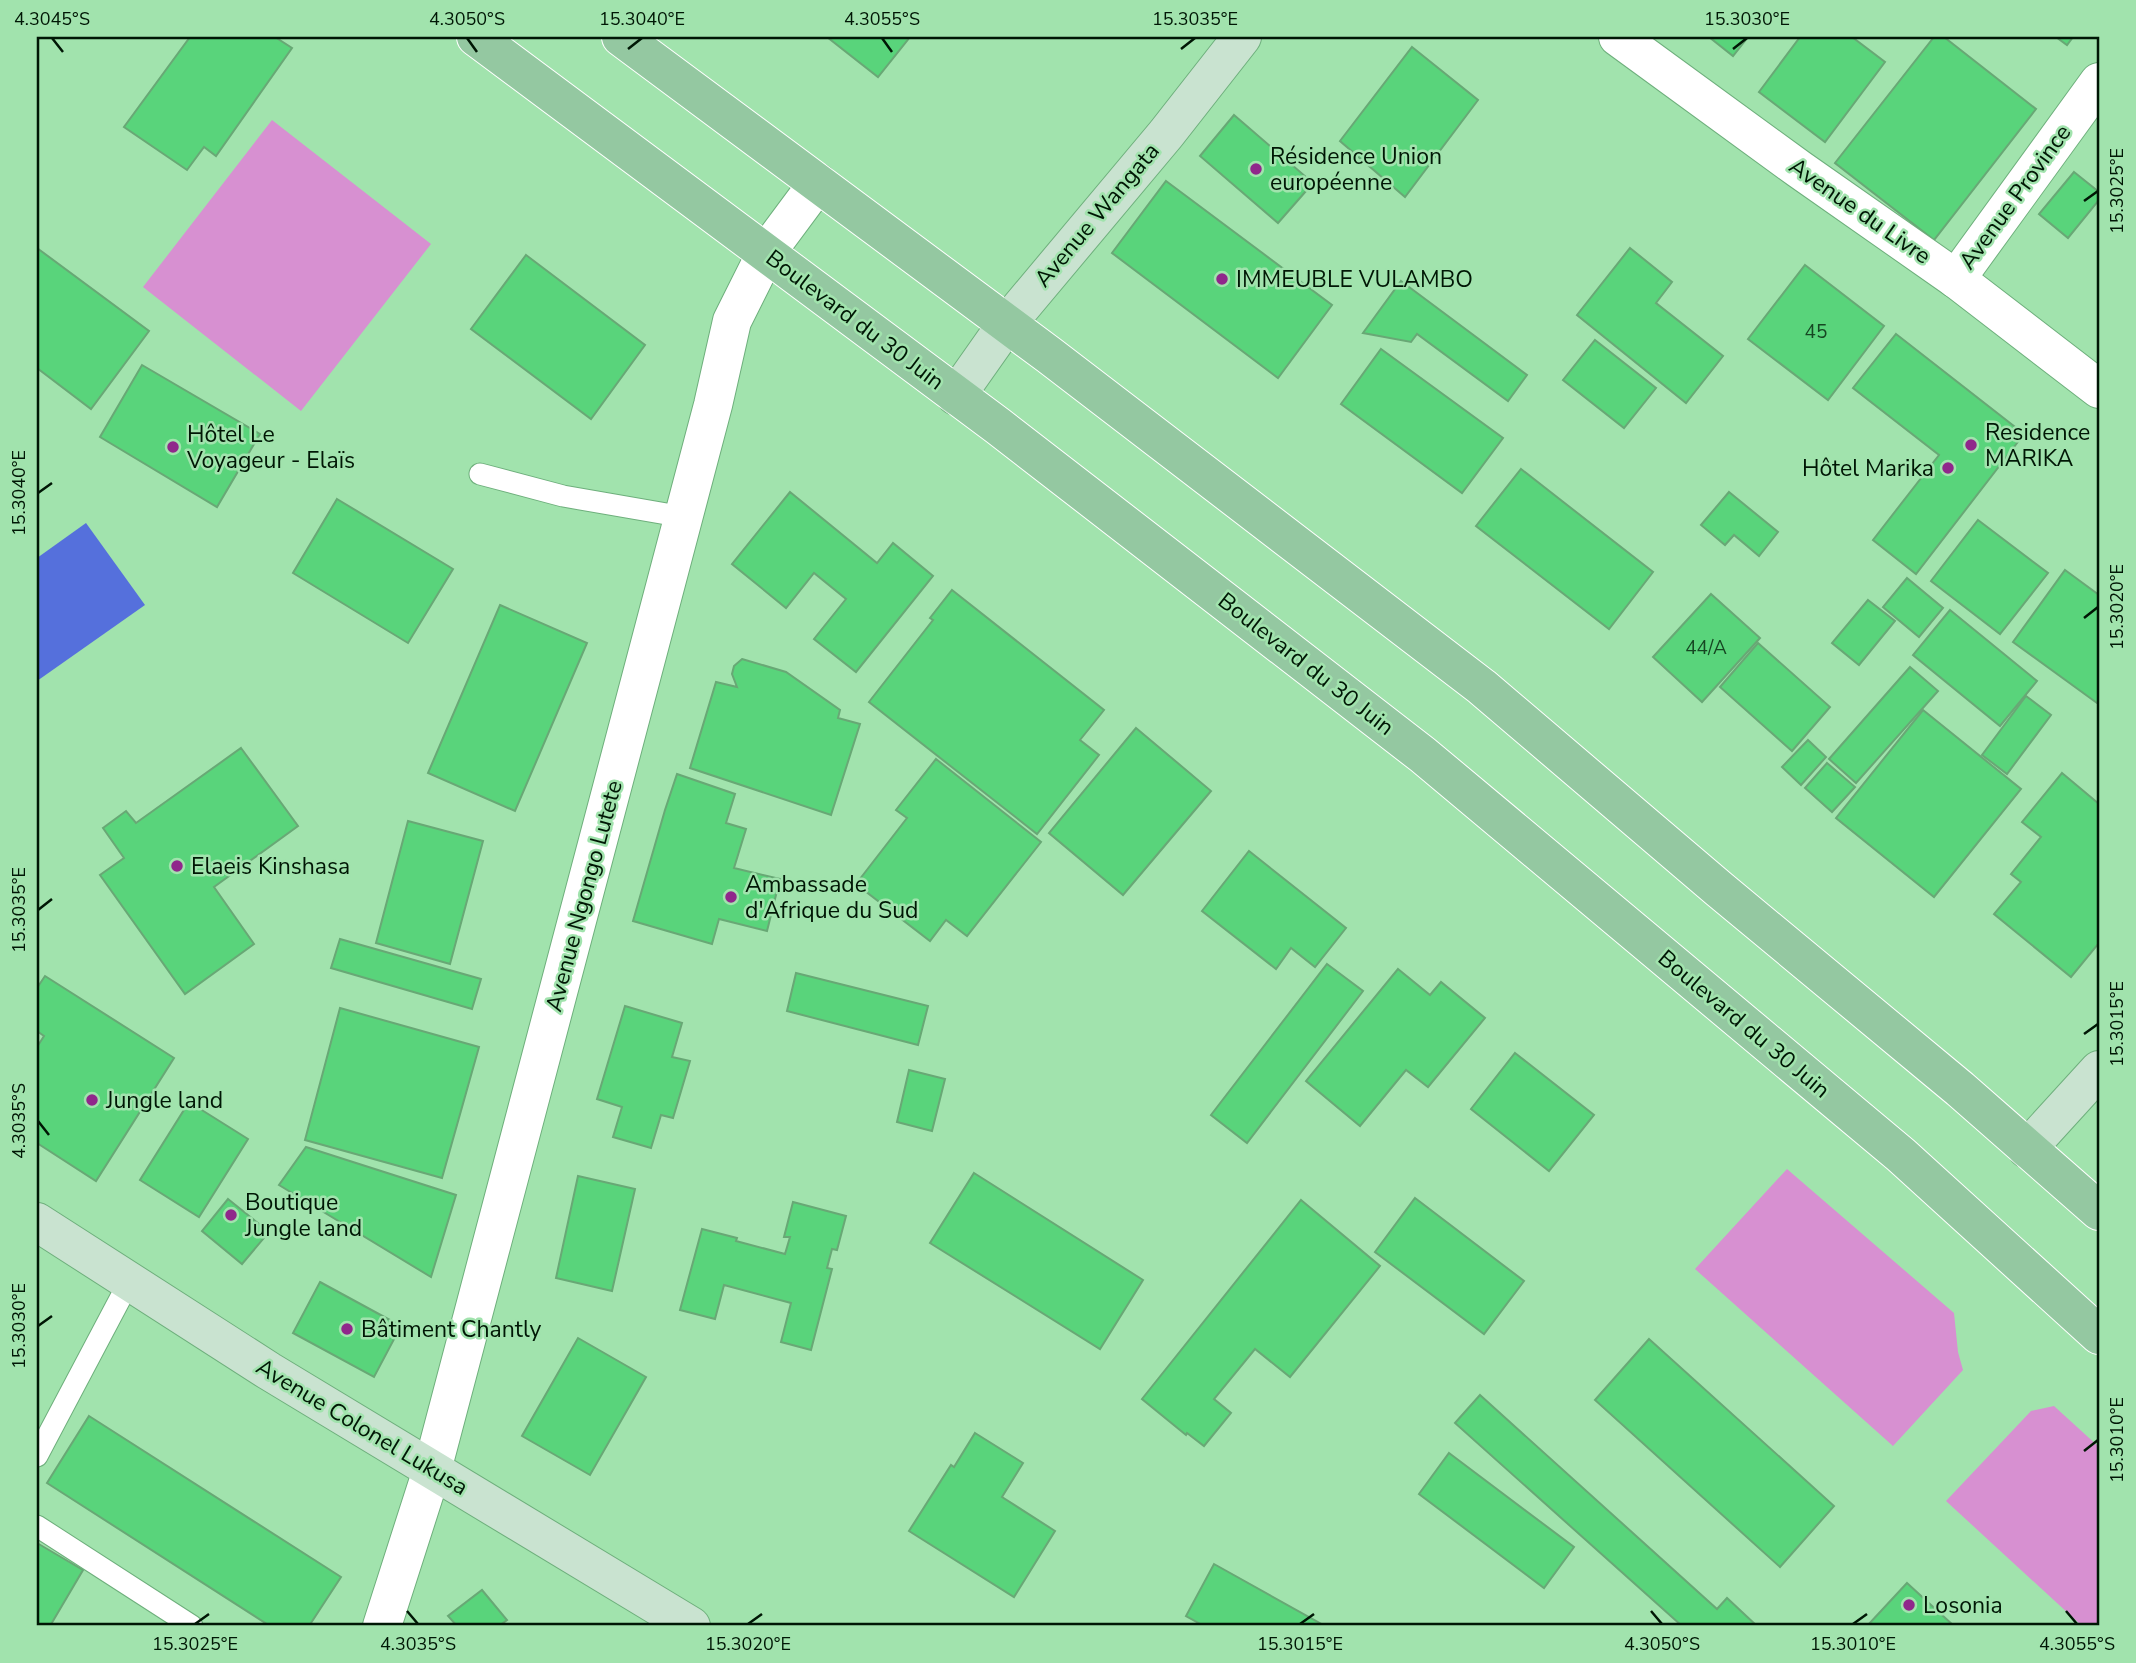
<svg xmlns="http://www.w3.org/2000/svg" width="2136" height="1663" font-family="'Nunito Sans',sans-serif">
<rect width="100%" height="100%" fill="#a1e3ad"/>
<g fill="#d790d1">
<path d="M272 120 431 244 301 411 143 287Z"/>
<path d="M1787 1169 1954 1313 1958 1352 1963 1370 1893 1446 1695 1269Z"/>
<path d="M2054 1406 2099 1447V1626H2082L1946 1501 2031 1411Z"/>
</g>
<path fill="#5570dc" d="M86 523 145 605 37 681V558Z"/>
<g fill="#59d47b" stroke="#68a875" stroke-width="2">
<path d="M190 37H275L292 48 216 156 204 147 187 170 124 127Z"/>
<path d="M827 37H910L878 77Z"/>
<path d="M1709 37H1748L1733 56Z"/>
<path d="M1800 37H1852L1885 62 1825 142 1759 92Z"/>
<path d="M1934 37H1944L2036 109 1934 240 1835 163Z"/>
<path d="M2056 37H2073L2067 45Z"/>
<path d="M1412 47 1478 100 1405 197 1340 141Z"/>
<path d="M1234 115 1313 183 1278 223 1200 156Z"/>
<path d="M2074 172 2099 192V200L2068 238 2039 214Z"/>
<path d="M1166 181 1332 305 1278 378 1112 253Z"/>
<path d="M37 248 149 331 91 409 37 368Z"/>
<path d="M1630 248 1672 282 1656 303 1723 356 1686 403 1577 315Z"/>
<path d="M526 255 645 345 591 419 471 329Z"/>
<path d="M1805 265 1884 326 1828 400 1748 339Z"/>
<path d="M1401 281 1527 375 1508 401 1417 334 1411 342 1363 333Z"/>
<path d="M1896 334 2024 434 1916 574 1873 540 1939 455 1853 388Z"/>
<path d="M1595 340 1656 388 1624 428 1563 380Z"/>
<path d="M1381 349 1503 438 1462 493 1341 404Z"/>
<path d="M142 365 260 434 217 507 100 437Z"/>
<path d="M1521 469 1653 572 1609 629 1476 526Z"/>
<path d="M790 492 877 563 893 543 933 576 856 672 814 639 846 599 814 573 786 608 732 564Z"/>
<path d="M1729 492 1778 532 1759 556 1734 535 1725 545 1701 525Z"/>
<path d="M337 499 453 569 408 643 293 573Z"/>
<path d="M1978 520 2048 573 2000 634 1931 581Z"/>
<path d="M2065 570 2099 595V701L2097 703 2013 642Z"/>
<path d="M1907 578 1943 608 1919 637 1883 607Z"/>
<path d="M952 590 1104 710 1080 740 1099 755 1037 834 869 702 933 620 930 618Z"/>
<path d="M1711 594 1760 638 1702 702 1653 657Z"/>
<path d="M1868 600 1895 621 1859 665 1832 643Z"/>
<path d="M500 605 587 643 515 811 428 773Z"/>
<path d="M1950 610 2037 681 2000 726 1913 655Z"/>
<path d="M1758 643 1830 707 1792 751 1720 687Z"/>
<path d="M742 659 786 672 840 710 838 718 860 724 831 815 690 768 716 682 737 687 732 674 734 666Z"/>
<path d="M1910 667 1938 691 1856 783 1829 759Z"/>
<path d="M2026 696 2051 715 2007 774 1982 755Z"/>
<path d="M1923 710 2021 789 1934 897 1836 818Z"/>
<path d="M1136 728 1211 791 1123 895 1049 833Z"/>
<path d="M1808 740 1826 757 1801 785 1782 767Z"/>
<path d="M241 748 298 826 214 887 254 944 185 994 100 875 124 858 103 828 126 811 136 823Z"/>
<path d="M936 759 1041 842 967 936 946 920 930 941 856 884 907 818 896 810Z"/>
<path d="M1827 763 1855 787 1832 812 1805 788Z"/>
<path d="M2062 773 2099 804V943L2071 977 1994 914 2021 882 2011 874 2041 837 2022 822Z"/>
<path d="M677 774 735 794 726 823 746 829 734 868 780 879 767 931 719 919 712 944 633 921 665 810Z"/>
<path d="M408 821 483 841 450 964 376 943Z"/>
<path d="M1249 851 1346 928 1315 967 1291 948 1276 969 1202 911Z"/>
<path d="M340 939 481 979 472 1009 331 968Z"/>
<path d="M1327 964 1363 991 1247 1143 1211 1115Z"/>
<path d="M1398 969 1430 995 1441 982 1485 1018 1428 1087 1406 1070 1360 1126 1306 1081Z"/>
<path d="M796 973 928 1006 918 1045 787 1011Z"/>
<path d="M45 976 174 1058 96 1181 37 1143V1047L44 1036 37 1031V988Z"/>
<path d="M625 1006 682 1023 672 1057 690 1061 673 1118 661 1115 651 1148 613 1137 622 1107 597 1099Z"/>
<path d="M340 1008 479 1047 442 1178 305 1140Z"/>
<path d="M1515 1053 1594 1115 1549 1171 1471 1109Z"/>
<path d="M909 1070 945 1079 932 1131 897 1122Z"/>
<path d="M189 1102 248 1139 199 1217 140 1180Z"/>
<path d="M306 1147 456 1195 431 1277 279 1185Z"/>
<path d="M974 1173 1143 1280 1100 1349 930 1243Z"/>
<path d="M578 1176 635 1189 612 1291 556 1278Z"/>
<path d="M1415 1198 1524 1281 1484 1334 1375 1252Z"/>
<path d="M228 1199 269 1232 242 1264 202 1231Z"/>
<path d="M1301 1200 1380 1266 1290 1377 1255 1349 1214 1399 1231 1413 1204 1446 1187 1433 1186 1435 1142 1399Z"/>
<path d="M793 1202 846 1216 837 1250 832 1249 827 1268 832 1269 811 1350 781 1342 791 1303 724 1285 715 1319 680 1310 702 1229 737 1238 736 1241 785 1254 790 1237H784Z"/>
<path d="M320 1282 401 1326 374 1377 293 1333Z"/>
<path d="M578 1338 646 1377 590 1475 522 1436Z"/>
<path d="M1649 1339 1834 1506 1780 1567 1595 1400Z"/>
<path d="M1480 1395 1717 1609 1727 1598 1757 1626H1682L1455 1423Z"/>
<path d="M89 1416 341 1577 309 1626H270L47 1483Z"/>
<path d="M975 1433 1023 1463 1002 1497 1055 1531 1014 1597 909 1531 951 1465 954 1467Z"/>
<path d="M1449 1453 1574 1547 1544 1588 1419 1494Z"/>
<path d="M37 1543 83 1570 50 1626H37Z"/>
<path d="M1214 1564 1325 1626H1204L1186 1616Z"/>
<path d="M1907 1583 1954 1626H1867Z"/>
<path d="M482 1590 507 1620 499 1626H457L448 1616Z"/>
</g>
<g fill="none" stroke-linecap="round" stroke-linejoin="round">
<defs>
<g id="lane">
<path d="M480 474 563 496 684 517"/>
<path d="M37 1456 129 1282"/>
<path d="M37 1526 192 1626"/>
</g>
<g id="street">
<path d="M1618 37 1799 169 1956 279 2099 389"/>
<path d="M1956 279 2099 82"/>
<path d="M382 1626 432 1470 713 405 732 321 766 253 818 183"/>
</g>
<g id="secondary">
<path d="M956 396 1006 325 1166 134 1242 37"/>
<path d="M2027 1149 2099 1070"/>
<path d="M37 1222 269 1371 691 1626"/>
</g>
<g id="primary">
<path d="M476 37 998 426 1423 755 1901 1155 2099 1335"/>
<path d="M621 37 1049 355 1482 687 1719 889 1960 1089 2099 1211"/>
</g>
</defs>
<use href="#lane" stroke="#6eaf7c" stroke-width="23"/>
<use href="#street" stroke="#6eaf7c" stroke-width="40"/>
<use href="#secondary" stroke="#6eaf7c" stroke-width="40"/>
<use href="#primary" stroke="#fff" stroke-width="40"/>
<use href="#lane" stroke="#fff" stroke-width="21"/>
<use href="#street" stroke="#fff" stroke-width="38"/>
<use href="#secondary" stroke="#c9e3d0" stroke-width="38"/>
<use href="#primary" stroke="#94c8a1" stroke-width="38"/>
</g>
<path fill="none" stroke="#001705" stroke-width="2.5" d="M52 38 63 52M467 38 477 52M882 38 892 52M628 49 642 38M1181 49 1195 38M1733 49 1747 38M2084 201 2098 191M38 493 52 483M2084 618 2098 607M38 910 52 899M2084 1034 2098 1024M38 1121 49 1135M38 1326 52 1316M2084 1451 2098 1440M407 1611 418 1624M1651 1611 1662 1624M2066 1611 2077 1624M195 1624 209 1614M748 1624 762 1614M1300 1624 1314 1614M1853 1624 1867 1614"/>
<g fill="#90278b" stroke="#a1e3ad" stroke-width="2.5">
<circle cx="1256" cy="169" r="7"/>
<circle cx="1222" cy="279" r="7"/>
<circle cx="1971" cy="445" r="7"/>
<circle cx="173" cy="447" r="7"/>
<circle cx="1948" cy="468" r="7"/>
<circle cx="177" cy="866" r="7"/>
<circle cx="731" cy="897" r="7"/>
<circle cx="92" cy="1100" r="7"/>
<circle cx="231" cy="1215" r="7"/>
<circle cx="347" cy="1329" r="7"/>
<circle cx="1909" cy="1605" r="7"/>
</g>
<g text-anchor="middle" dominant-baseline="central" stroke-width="5" stroke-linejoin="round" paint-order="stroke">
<g font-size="19" fill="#164622">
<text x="1816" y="332">45</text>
<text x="1706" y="648">44/A</text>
</g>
<g font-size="23" fill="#001705" stroke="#a1e3ad" text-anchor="start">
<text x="1270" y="156">Résidence Union<tspan x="1270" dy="26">européenne</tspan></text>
<text x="1236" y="279">IMMEUBLE VULAMBO</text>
<text x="1985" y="432">Residence<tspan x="1985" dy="26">MARIKA</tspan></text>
<text x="187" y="434">Hôtel Le<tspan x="187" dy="26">Voyageur - Elaïs</tspan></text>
<text x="1934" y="468" text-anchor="end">Hôtel Marika</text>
<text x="191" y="866">Elaeis Kinshasa</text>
<text x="745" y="884">Ambassade<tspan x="745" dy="26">d'Afrique du Sud</tspan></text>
<text x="106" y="1100">Jungle land</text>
<text x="245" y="1202">Boutique<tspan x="245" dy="26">Jungle land</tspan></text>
<text x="361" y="1329">Bâtiment Chantly</text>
<text x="1923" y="1605">Losonia</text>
</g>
<g font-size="23" fill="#001705" stroke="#a1e3ad">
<text transform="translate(2015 197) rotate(-54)">Avenue Province</text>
<text transform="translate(1860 211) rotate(35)">Avenue du Livre</text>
<text transform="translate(1097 215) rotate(-50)">Avenue Wangata</text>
<text transform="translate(855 320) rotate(37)">Boulevard du 30 Juin</text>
<text transform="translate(1306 664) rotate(38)">Boulevard du 30 Juin</text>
<text transform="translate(584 896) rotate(-75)">Avenue Ngongo Lutete</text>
<text transform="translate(1744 1024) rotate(40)">Boulevard du 30 Juin</text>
<text transform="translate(362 1427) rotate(31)">Avenue Colonel Lukusa</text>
</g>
</g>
<rect width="2136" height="1663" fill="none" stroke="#a1e3ad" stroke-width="77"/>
<rect x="38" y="38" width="2060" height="1586" fill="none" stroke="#001705" stroke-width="2.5"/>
<g font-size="18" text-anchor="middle" fill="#001705">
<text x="52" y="25">4.3045°S</text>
<text x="467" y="25">4.3050°S</text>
<text x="642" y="25">15.3040°E</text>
<text x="882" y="25">4.3055°S</text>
<text x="1195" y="25">15.3035°E</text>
<text x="1747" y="25">15.3030°E</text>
<text transform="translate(2117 191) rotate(-90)" y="6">15.3025°E</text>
<text transform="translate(19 493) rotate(-90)" y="6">15.3040°E</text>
<text transform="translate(2117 607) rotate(-90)" y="6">15.3020°E</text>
<text transform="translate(19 910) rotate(-90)" y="6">15.3035°E</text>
<text transform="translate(2117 1024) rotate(-90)" y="6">15.3015°E</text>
<text transform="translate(19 1121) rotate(-90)" y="6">4.3035°S</text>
<text transform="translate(19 1326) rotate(-90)" y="6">15.3030°E</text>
<text transform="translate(2117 1440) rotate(-90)" y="6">15.3010°E</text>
<text x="195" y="1650">15.3025°E</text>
<text x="418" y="1650">4.3035°S</text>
<text x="748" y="1650">15.3020°E</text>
<text x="1300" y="1650">15.3015°E</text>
<text x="1662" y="1650">4.3050°S</text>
<text x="1853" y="1650">15.3010°E</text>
<text x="2077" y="1650">4.3055°S</text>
</g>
</svg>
